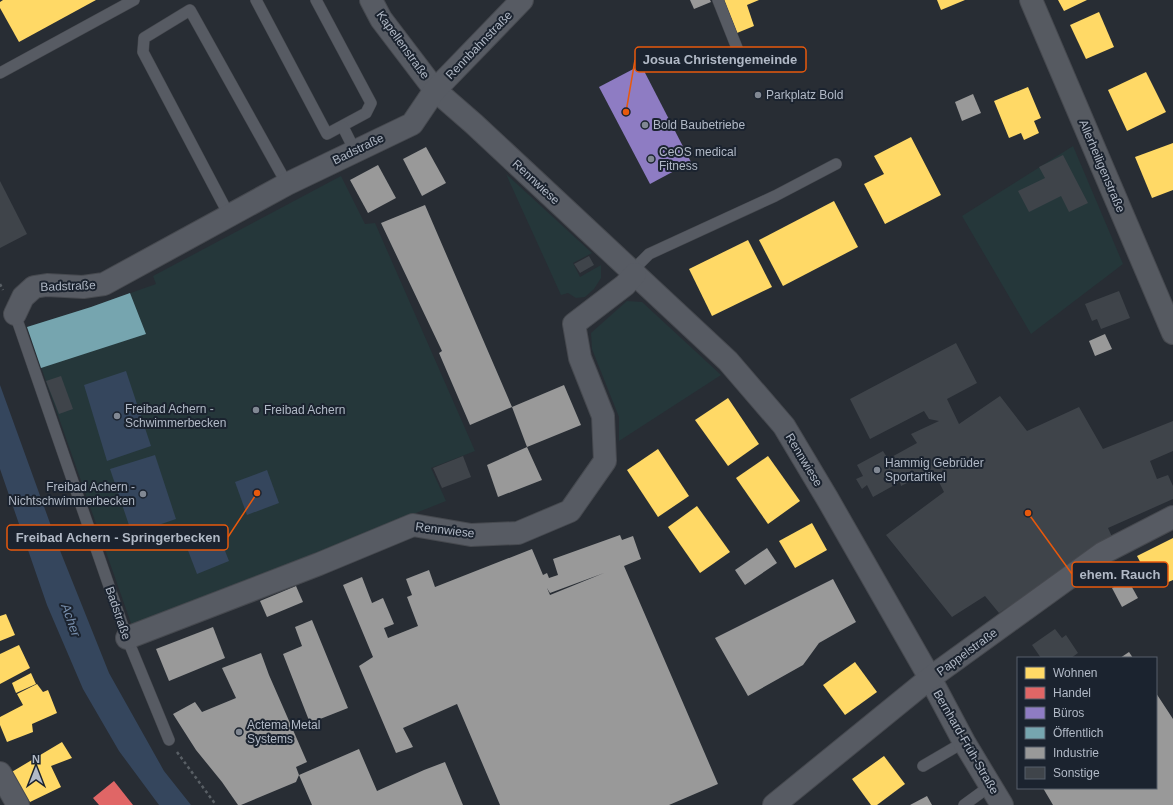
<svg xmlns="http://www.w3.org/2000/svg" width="1173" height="805" font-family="Arial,sans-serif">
<rect width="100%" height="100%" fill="#282d34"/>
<g fill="#25373a">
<path d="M1073 146 1123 264 1031 334 962 216Z"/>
<path d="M506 174 592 253 573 263 580 277 601 265V278L594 289 585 297 576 298 568 293 561 295Z"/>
<path d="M341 176 365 224 375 223 475 451 431 468 446 501 132 626 27 327 91 307 156 284 153 276Z"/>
<path d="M627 301 642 302 721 375 619 441V417L592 349 591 333Z"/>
</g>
<g fill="#35465d">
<path d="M126 371 151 446 107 461 84 385Z"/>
<path d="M0 385 59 548 109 673 164 771 191 805H159L119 751 83 689 47 605 0 469Z"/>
<path d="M155 455 176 519 132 534 110 469Z"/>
<path d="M267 470 279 503 247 515 235 482Z"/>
<path d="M216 528 229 561 197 574 184 540Z"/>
</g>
<g fill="#ffd966">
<path d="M3 0H96L19 42 0 8V2Z"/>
<path d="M724 0H759L747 5 754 26 737 33Z"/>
<path d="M937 0H965L941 10Z"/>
<path d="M1058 0H1087L1064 11Z"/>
<path d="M1099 12 1114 47 1086 59 1070 25Z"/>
<path d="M1146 72 1166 112 1127 131 1108 90Z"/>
<path d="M1028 87 1041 118 1034 121 1039 133 1024 140 1021 133 1009 138 994 101Z"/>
<path d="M911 137 941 195 885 224 864 184 884 174 874 156Z"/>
<path d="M1173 143V190L1152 198 1135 157Z"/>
<path d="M834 201 858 247 783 286 759 240Z"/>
<path d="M748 240 772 287 712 316 689 269Z"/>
<path d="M728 398 759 444 728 466 695 420Z"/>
<path d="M658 449 689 496 658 517 627 470Z"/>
<path d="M768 456 800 501 768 524 736 478Z"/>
<path d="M697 506 730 552 700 573 668 527Z"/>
<path d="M812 523 827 550 795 568 779 541Z"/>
<path d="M1173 538V580L1166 583 1158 569 1146 573 1137 556Z"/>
<path d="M6 614 15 635 0 641V616Z"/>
<path d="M19 645 30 668 0 684V654Z"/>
<path d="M855 662 877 692 845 715 823 685Z"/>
<path d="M31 673 36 684 16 693 12 683Z"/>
<path d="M37 684 43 692 48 690 57 713 32 724 33 732 7 742 0 725V717L23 705 17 694Z"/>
<path d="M62 742 72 758 51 766 61 787 30 802 10 773Z"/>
<path d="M884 756 905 784 877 805H871L852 779Z"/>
</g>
<path fill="#e06666" d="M114 781 133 805H99L93 798Z"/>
<path fill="#8e7cc3" d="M641 65 691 162 650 184 599 87Z"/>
<path fill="#76a5af" d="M130 293 146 334 41 368 27 327 91 307Z"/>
<g fill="#999" fill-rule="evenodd">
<path d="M690 0H710L711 2 694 9Z"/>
<path d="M973 94 981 113 962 121 955 102Z"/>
<path d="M426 147 446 183 422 196 403 159Z"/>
<path d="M378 165 396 198 368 213 350 180Z"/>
<path d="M425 205 512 407 470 425 439 353 442 351 381 223Z"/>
<path d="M1105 334 1112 349 1095 356 1089 341Z"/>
<path d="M564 385 581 425 527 447 542 480 498 497 487 465 527 447 512 407Z"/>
<path d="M620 535 622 540 633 536 641 559 624 566 718 784 669 805H500L457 704 403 728 413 747 396 753 359 666 373 657 343 585 362 577 372 603 383 598 394 624 384 628 388 638 418 626 407 597 412 595 406 579 429 570 435 587 532 549 543 575 547 573 549 578 558 575 553 559ZM604 573 550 595 547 588 550 593Z"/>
<path d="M767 548 777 563 745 585 735 570Z"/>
<path d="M833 579 856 622 819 643 803 665 748 696 715 638Z"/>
<path d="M1128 580 1138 598 1122 607 1112 588Z"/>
<path d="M296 586 303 602 267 617 260 601Z"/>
<path d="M312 620 348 708 310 723 283 654 302 646 295 627Z"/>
<path d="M213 627 225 658 169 681 156 649Z"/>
<path d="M1129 652 1133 658H1120Z"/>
<path d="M261 653 269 675 307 762 296 767 299 775 296 782 241 805H238L222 782 196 750 173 714 195 702 202 712 236 698 222 668Z"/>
<path d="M1156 693 1173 719V805H1053L1043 788H1156Z"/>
<path d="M359 749 377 791 424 770 445 762 463 805H312L299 775Z"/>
<path d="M927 796 932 805H910Z"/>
</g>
<g fill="#3f444a">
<path d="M1063 155 1088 203 1069 212 1061 196 1029 212 1018 191 1045 178 1039 167Z"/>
<path d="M0 181 27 234 0 248Z"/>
<path d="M589 256 594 265 580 273 574 264Z"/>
<path d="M1119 291 1130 318 1101 329 1097 319 1092 321 1085 304Z"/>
<path d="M956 343 977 383 947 399 959 424 1000 396 1027 431 1079 407 1103 449 1173 421V451L1150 461 1157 479 1168 475 1173 486V499L1108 528 1113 539 999 613 985 596 952 617 886 535 944 492 933 470 901 486 900 482 873 497 867 485 862 489 856 479 863 476 857 465 883 451 888 459 917 443 911 434 939 421 929 419 924 411 870 439 850 399Z"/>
<path d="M61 376 73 409 59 414 46 381Z"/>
<path d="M463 456 471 477 442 488 433 468Z"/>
<path d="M1055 629 1062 638 1066 635 1078 653 1071 658H1041L1032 645Z"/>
</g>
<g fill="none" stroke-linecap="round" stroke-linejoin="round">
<defs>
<g id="lane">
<path d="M256 0 327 134 366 113 371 103 316 0"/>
<path d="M718 0 739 53"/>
<path d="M0 73 134 0"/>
<path d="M343 127 355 151"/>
<path d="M229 215 143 52 144 38 190 10 287 184"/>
<path d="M632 271 649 254 775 196 836 164"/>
<path d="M15 314 127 638 169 740"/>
<path d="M923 766 964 742"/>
<path d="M964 805 990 786"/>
</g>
<g id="street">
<path d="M371 0 381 19 435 90 474 124 728 361 784 426 827 498 930 678 964 742 1002 805"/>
<path d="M15 314 23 297 34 287 47 285 83 287 104 284 287 184 412 124 435 90 522 0"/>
<path d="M127 638 319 564 413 525 471 535 518 533 570 511 605 461 603 416 580 358 574 324 625 285 635 274"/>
<path d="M0 773 18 805"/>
<path d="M774 805 930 678 1103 553 1173 517"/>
</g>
<path id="secondary" d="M1031 0 1173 333"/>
</defs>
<use href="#lane" stroke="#46494f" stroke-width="12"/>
<use href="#street" stroke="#46494f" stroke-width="24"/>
<use href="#secondary" stroke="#46494f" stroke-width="24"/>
<g stroke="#595f65" stroke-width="2.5" stroke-dasharray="3 3" stroke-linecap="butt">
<path d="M0 284 3 290"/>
<path d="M177 752 216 805"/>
</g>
<use href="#lane" stroke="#575b63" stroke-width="11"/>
<use href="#street" stroke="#575b63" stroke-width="22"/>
<use href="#secondary" stroke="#565a61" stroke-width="22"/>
</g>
<g fill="#818893" stroke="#1b232f" stroke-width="1.5">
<circle cx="758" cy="95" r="4"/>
<circle cx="645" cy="125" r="4"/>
<circle cx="651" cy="159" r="4"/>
<circle cx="256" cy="410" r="4"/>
<circle cx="117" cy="416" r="4"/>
<circle cx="877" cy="470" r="4"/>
<circle cx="143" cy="494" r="4"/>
<circle cx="239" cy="732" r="4"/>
</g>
<g text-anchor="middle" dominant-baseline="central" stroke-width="4" stroke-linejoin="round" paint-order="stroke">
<g font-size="12" fill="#b1b9c6" stroke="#1b232f">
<text transform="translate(403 45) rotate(54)">Kapellenstraße</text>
<text transform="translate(479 45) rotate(-46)">Rennbahnstraße</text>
<text transform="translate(358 149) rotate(-26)">Badstraße</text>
<text transform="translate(1102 166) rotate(67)">Allerheiligenstraße</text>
<text transform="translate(536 182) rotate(43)">Rennwiese</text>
<text transform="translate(68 286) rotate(-2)">Badstraße</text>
<text transform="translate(804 460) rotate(59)">Rennwiese</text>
<text transform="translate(445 530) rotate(7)">Rennwiese</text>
<text transform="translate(118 613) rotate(71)">Badstraße</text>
<text transform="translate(967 652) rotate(-36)">Pappelstraße</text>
<text transform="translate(966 742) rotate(60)">Bernhard-Früh-Straße</text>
</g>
<g font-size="12" fill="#b1b9c6" stroke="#1b232f" text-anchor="start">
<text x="766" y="95">Parkplatz Bold</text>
<text x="653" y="125">Bold Baubetriebe</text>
<text x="659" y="152">CeOS medical<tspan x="659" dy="14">Fitness</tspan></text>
<text x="125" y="409">Freibad Achern -<tspan x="125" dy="14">Schwimmerbecken</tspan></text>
<text x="264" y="410">Freibad Achern</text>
<text x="885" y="463">Hammig Gebrüder<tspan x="885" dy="14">Sportartikel</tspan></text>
<text x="135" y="487" text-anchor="end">Freibad Achern -<tspan x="135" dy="14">Nichtschwimmerbecken</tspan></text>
<text x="247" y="725">Actema Metal<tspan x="247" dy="14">Systems</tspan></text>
</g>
<g font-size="13" font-style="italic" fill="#7990ae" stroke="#1b232f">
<text transform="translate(71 620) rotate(70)">Acher</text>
</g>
</g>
<path fill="none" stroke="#e8590c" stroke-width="1.5" d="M626 112L635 60M257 493L228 537M1028 513L1072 574"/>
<g fill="#e8590c" stroke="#1b232f" stroke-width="1.5">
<circle cx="626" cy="112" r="4"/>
<circle cx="257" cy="493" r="4"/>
<circle cx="1028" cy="513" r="4"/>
</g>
<g fill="#1b232f" stroke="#e8590c" stroke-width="1.5">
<rect x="635" y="47" width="171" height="25" rx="4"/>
<rect x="7" y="525" width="221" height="25" rx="4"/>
<rect x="1072" y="562" width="96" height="25" rx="4"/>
</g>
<g font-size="13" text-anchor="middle" font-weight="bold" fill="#b1b9c6">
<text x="720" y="64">Josua Christengemeinde</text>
<text x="118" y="542">Freibad Achern - Springerbecken</text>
<text x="1120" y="579">ehem. Rauch</text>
</g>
<rect x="1017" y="657" width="140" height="132" fill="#1b232f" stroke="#575f6b"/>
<rect x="1025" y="667" width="20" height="12" fill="#ffd966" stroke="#575f6b"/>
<text x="1053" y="677" font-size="12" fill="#b1b9c6">Wohnen</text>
<rect x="1025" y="687" width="20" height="12" fill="#e06666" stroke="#575f6b"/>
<text x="1053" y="697" font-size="12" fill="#b1b9c6">Handel</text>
<rect x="1025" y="707" width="20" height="12" fill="#8e7cc3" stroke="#575f6b"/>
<text x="1053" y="717" font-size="12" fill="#b1b9c6">Büros</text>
<rect x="1025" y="727" width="20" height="12" fill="#76a5af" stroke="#575f6b"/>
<text x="1053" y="737" font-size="12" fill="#b1b9c6">Öffentlich</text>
<rect x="1025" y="747" width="20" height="12" fill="#999999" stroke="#575f6b"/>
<text x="1053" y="757" font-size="12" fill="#b1b9c6">Industrie</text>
<rect x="1025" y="767" width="20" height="12" fill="#3f444a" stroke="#575f6b"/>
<text x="1053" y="777" font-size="12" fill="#b1b9c6">Sonstige</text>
<g transform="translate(36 769)" stroke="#1b232f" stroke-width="3" paint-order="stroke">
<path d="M0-3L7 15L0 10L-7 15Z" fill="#b1b9c6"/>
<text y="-6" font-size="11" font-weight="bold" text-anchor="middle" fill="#b1b9c6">N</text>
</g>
</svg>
